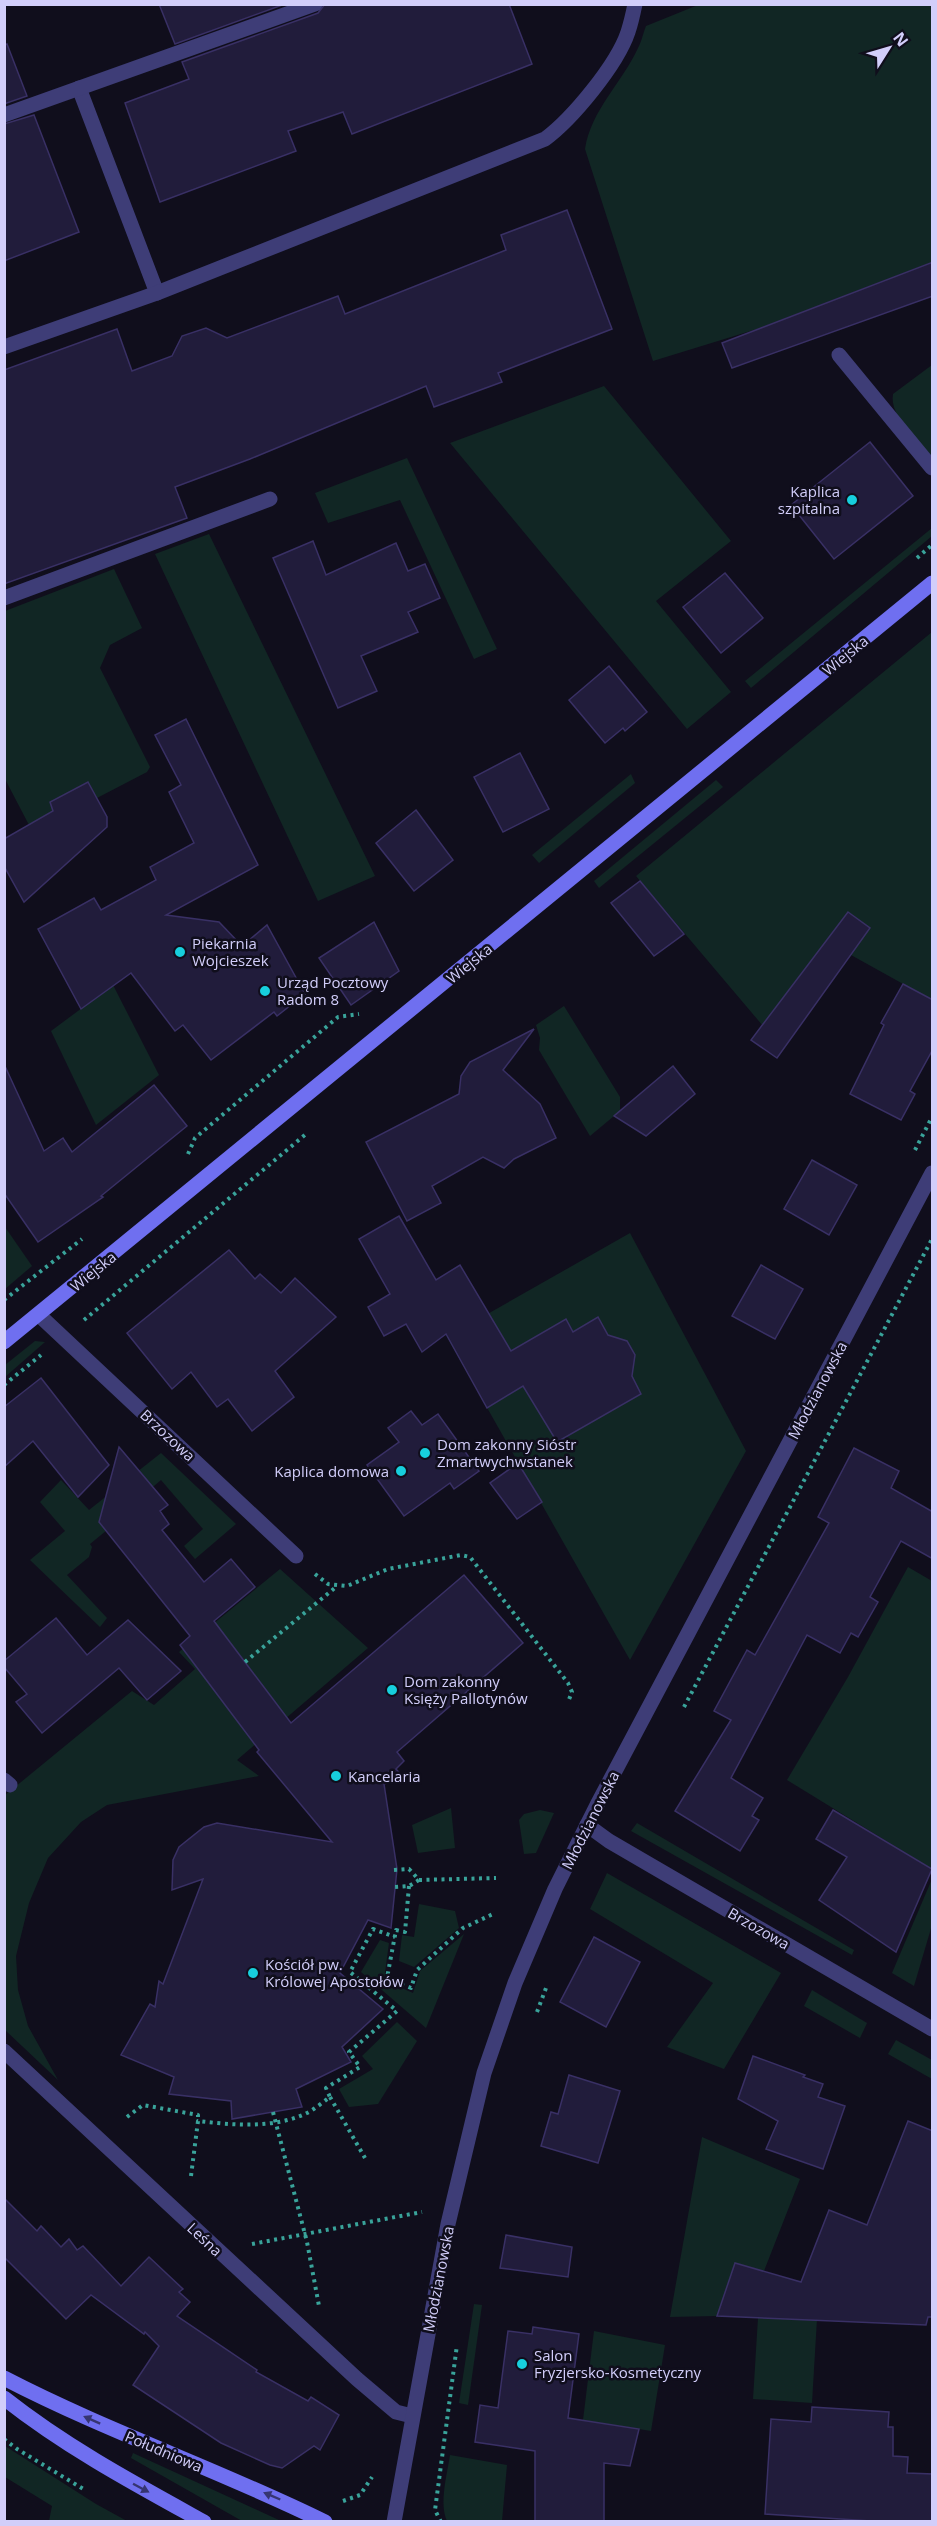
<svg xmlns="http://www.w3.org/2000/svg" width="937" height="2526" font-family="'Open Sans',sans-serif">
<rect width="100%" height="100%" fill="#100e1c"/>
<g fill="#112624">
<path d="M698 5H932V262L757 329 653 361 585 149C591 110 622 83 638 48 642 41 643 33 646 26Z"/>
<path d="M932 365V457C919 440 889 417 893 394Z"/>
<path d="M604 386 731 541 656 601 731 692 687 729 450 443Z"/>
<path d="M407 458 497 649 474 659 400 500 328 523 315 493Z"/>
<path d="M932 528V536L751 688 745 681Z"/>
<path d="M209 534 375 876 318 901 155 554Z"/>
<path d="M114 569 142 628 110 645 100 668 150 767 147 772 97 798 87 782 51 802 54 811 29 825 5 779V611Z"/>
<path d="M932 632V1000L851 955 763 1026 636 876Z"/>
<path d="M631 774 635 783 539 863 532 855Z"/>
<path d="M716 780 723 787 599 888 594 881Z"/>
<path d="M113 985 159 1075 96 1125 51 1031Z"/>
<path d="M564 1006 620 1097V1111L590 1136 539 1050 540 1038 536 1025Z"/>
<path d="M5 1227 32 1266 5 1289H4Z"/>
<path d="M630 1233 746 1451 630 1660 447 1337Z"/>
<path d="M35 1341 45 1342 5 1377V1365Z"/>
<path d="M161 1453 236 1524 195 1559 184 1546 203 1529 161 1480 127 1509 129 1512 90 1544 92 1547 89 1557 67 1575 107 1618 100 1627 30 1560 65 1531 40 1502 61 1480 89 1510Z"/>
<path d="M908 1567 932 1581V1869L787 1780 848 1677Z"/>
<path d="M280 1569 368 1648 237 1760 259 1776 107 1805 81 1822 48 1858 29 1903 16 1956 18 1990 28 2026 58 2080 5 2030 4 1796 132 1691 154 1705 195 1669 179 1652Z"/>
<path d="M451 1808 455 1848 418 1853 412 1825Z"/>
<path d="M540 1810 554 1813 536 1853 524 1854 519 1820 524 1814Z"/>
<path d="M637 1823 854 1950 852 1955 631 1831Z"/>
<path d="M607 1873 781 1973 724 2069 667 2047 713 1983 590 1909Z"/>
<path d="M932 1879V1925L914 1986 892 1973Z"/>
<path d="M419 1904 455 1911 459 1928 414 1967 399 1961 402 1935 414 1937Z"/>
<path d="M464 1934 426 2028 361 1972 380 1940 389 1943 384 1980 413 1993 420 1971Z"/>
<path d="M812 1990 867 2023 860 2038 804 2006Z"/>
<path d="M397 2022 417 2041 378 2104 349 2107 339 2089 373 2069 362 2056Z"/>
<path d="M896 2040 932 2060V2079L888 2054Z"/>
<path d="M702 2137 800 2179 764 2271 735 2263 717 2316 670 2317Z"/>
<path d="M474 2304 482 2305 468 2405 459 2403Z"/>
<path d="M758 2318 817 2319 812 2403 753 2399Z"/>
<path d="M594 2331 665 2345 651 2431 583 2420Z"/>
<path d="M5 2446 96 2504 127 2521H49L52 2506 5 2477Z"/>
<path d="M133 2453 281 2521H242L131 2458Z"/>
<path d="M450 2455 507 2465 502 2521H447C439 2503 447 2475 450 2455Z"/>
</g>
<g fill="#211c3b" stroke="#393065" stroke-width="1.5">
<path d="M159 4H285L175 44Z"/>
<path d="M325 4H509L532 64 352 134 343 112 288 131 296 151 160 202 125 103 189 79 182 62 318 13Z"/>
<path d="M7 44 27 96 4 104V45Z"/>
<path d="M34 115 79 232 4 261V124Z"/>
<path d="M567 210 612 329 498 373 502 382 434 407 426 386 250 459 175 487 187 518 4 584V370L117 329 132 371 172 356 182 336 206 328 227 338 338 296 345 314 506 250 501 235Z"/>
<path d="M933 262V296L732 368 722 343Z"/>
<path d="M870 442 913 496 834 559 791 505Z"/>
<path d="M313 541 326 575 396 543 408 571 425 564 440 598 408 612 418 632 361 656 377 691 338 708 273 558Z"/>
<path d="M725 573 763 618 721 653 683 607Z"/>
<path d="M609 666 647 712 625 731 623 728 605 743 569 700Z"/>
<path d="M186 719 258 865 166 915 219 922 242 946 267 925 305 994 277 1016 274 1012 211 1060 183 1025 175 1031 131 973 81 1009 38 929 94 898 101 910 156 880 150 867 194 843 169 792 181 785 155 735Z"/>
<path d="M520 753 549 809 503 832 474 777Z"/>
<path d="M88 782 107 817V827L24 902 4 866V839L53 811 50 802Z"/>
<path d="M416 810 453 860 414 891 376 843Z"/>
<path d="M640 881 684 934 654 956 611 903Z"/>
<path d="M848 912 870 928 777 1058 751 1040Z"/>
<path d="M374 922 399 971 351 1005 319 958Z"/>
<path d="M903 984 933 1000V1049L910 1091 915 1094 901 1120 850 1094 884 1025 881 1023Z"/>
<path d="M534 1029 503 1070 540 1104 556 1138 514 1159 504 1168 483 1157 432 1186 441 1203 407 1221 366 1142 459 1094 461 1076 470 1062Z"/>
<path d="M4 1064 44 1151 63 1138 72 1152 154 1085 187 1126 101 1196 103 1197 38 1242 4 1193Z"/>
<path d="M673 1066 695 1094 646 1136 614 1116Z"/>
<path d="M812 1160 857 1185 829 1235 784 1209Z"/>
<path d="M399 1216 436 1280 460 1265 511 1351 566 1319 573 1332 598 1317 608 1335 627 1341 635 1355 632 1376 641 1394 557 1442 523 1386 487 1408 446 1334 422 1352 406 1324 384 1336 368 1307 390 1294 359 1239Z"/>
<path d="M229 1250 255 1279 260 1274 281 1293 295 1278 336 1317 275 1371 294 1397 252 1431 228 1399 217 1407 191 1372 172 1389 127 1333Z"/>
<path d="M761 1265 803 1289 775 1339 732 1316Z"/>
<path d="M41 1378 109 1465 78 1497 33 1441 4 1467V1407Z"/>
<path d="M411 1411 422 1425 438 1414 479 1471 454 1489 450 1483 404 1516 367 1465 399 1442 388 1428Z"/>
<path d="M119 1447 168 1505 160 1511 169 1524 162 1530 204 1582 231 1559 255 1587 214 1621 291 1723 464 1575 523 1643 397 1752 404 1761 396 1769 404 1778 384 1784 397 1869 391 1928 368 1920 340 1973 383 2009 342 2047 351 2062 296 2089 302 2107 232 2119 231 2101 169 2094 174 2077 121 2055 150 2004 155 2007 159 1981 163 1984 203 1879 172 1890 173 1860 179 1847 204 1827 217 1823 332 1842 257 1752 259 1750 180 1645 190 1636 99 1522Z"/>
<path d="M854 1448 899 1471 891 1488 933 1512V1559L901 1541 870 1597 878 1602 858 1637 851 1633 840 1653 807 1635 731 1778 763 1798 752 1816 759 1820 740 1851 675 1811 731 1720 714 1711 747 1650 755 1655 829 1523 818 1517Z"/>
<path d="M518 1463 542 1502 517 1519 490 1483Z"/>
<path d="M56 1618 87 1655 128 1620 181 1671 147 1700 119 1668 42 1733 16 1702 27 1694 4 1667V1661Z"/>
<path d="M833 1810 932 1869 896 1952 819 1900 847 1857 816 1839Z"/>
<path d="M594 1937 640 1962 606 2027 560 2002Z"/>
<path d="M753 2056 805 2075 803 2077 823 2084 818 2097 845 2106 823 2169 766 2149 778 2121 738 2099Z"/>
<path d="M569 2075 620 2091 598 2163 541 2146 551 2112 558 2114Z"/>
<path d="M908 2121 933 2131V2317H928L926 2325 717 2316 735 2263 801 2282 829 2210 867 2225Z"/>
<path d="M4 2198 37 2231 41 2226 61 2247 69 2239 77 2250 83 2246 121 2286 149 2257 183 2289 179 2292 190 2302 177 2316 257 2370 256 2372 308 2401 311 2397 339 2415 320 2450 314 2446 282 2468 270 2465 221 2443 133 2385 159 2346 145 2332 144 2334 91 2295 66 2319 4 2257Z"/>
<path d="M506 2235 572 2247 568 2277 500 2268Z"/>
<path d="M533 2327 579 2334 568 2418 639 2429 630 2466 604 2463V2522H535V2451L475 2442 480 2405 498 2408 508 2331 532 2334Z"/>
<path d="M812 2407 889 2412 888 2427H893V2456L908 2457 907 2473 933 2474V2522H886L765 2514 771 2419 811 2422Z"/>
</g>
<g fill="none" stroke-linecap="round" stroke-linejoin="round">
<g stroke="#39a39a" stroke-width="4" stroke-dasharray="3 4.5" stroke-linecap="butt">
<path d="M917 558 932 545"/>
<path d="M915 1150 932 1117"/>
<path d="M188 1154 195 1138 338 1017 359 1014"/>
<path d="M4 1300 82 1239"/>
<path d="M84 1320 306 1134"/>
<path d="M4 1385 41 1355"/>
<path d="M315 1574 328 1584 347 1586 388 1569 461 1555 470 1557 568 1683 572 1692 568 1702"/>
<path d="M245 1662 336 1587"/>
<path d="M684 1707 932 1239"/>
<path d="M394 1870 409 1869 419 1880 409 1886 394 1887"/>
<path d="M419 1880 496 1878"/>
<path d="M409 1886 405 1932 396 1930 387 1978 411 1988 417 1970 463 1928 493 1914"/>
<path d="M537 2012 546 1988"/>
<path d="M330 2097 365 2158"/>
<path d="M273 2112 307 2242 319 2306"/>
<path d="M127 2117 143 2105 198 2115V2121"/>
<path d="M191 2176 198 2121C232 2125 274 2129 307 2113 315 2109 323 2102 330 2097L326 2088 360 2067 349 2052 397 2011 350 1972 373 1929 395 1937"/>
<path d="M252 2244 422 2212"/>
<path d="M4 2439 17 2449 85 2490"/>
<path d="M343 2501 360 2495 372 2477"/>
<path d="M441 2522 435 2510 457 2345"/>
</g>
<g stroke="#3e3d77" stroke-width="15">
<path d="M79 88 157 293"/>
<path d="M4 115 315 4"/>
<path d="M4 347 157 293 545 139C572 119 617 65 628 32 631 23 633 14 635 4"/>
<path d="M839 355 932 468"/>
<path d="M4 598 270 499"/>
</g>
<g stroke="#3e3d77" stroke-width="15">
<path d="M39 1315 296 1556"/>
<path d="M4 1780 10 1785"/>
<path d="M587 1825 609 1841 932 2029"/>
<path d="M4 2051 357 2379 396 2412 412 2416"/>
<path d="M394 2522 448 2224 484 2073 515 1983 555 1889 597 1805 932 1173"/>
</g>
<g stroke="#6f6ff0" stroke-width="15">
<path d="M4 1342 932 583"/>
<path d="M4 2378C108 2432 220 2470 325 2522"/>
<path d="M4 2398C66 2447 135 2484 204 2522"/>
</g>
</g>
<defs><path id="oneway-solid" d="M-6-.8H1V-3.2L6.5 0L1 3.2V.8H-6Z" transform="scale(1.5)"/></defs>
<g fill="#363571">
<use href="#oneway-solid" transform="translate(92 2420) rotate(-156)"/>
<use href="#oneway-solid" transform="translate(141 2488) rotate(28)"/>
<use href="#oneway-solid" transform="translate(272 2496) rotate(-157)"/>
</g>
<g fill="#17cfdd" stroke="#100e1c" stroke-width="2">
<circle cx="852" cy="500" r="6"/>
<circle cx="180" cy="952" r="6"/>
<circle cx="265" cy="991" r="6"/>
<circle cx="425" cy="1453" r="6"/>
<circle cx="401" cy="1471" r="6"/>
<circle cx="392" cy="1690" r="6"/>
<circle cx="336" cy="1776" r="6"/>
<circle cx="253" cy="1973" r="6"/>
<circle cx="522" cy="2364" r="6"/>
</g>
<g text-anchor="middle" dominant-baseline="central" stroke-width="5" stroke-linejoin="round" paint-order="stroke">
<g font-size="15" fill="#d2cefa" stroke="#100e1c" text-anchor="start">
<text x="840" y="491" text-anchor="end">Kaplica<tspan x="840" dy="17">szpitalna</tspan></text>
<text x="192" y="943">Piekarnia<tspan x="192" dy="17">Wojcieszek</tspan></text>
<text x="277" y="982">Urząd Pocztowy<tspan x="277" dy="17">Radom 8</tspan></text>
<text x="437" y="1444">Dom zakonny Sióstr<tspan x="437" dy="17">Zmartwychwstanek</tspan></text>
<text x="389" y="1471" text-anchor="end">Kaplica domowa</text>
<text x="404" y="1681">Dom zakonny<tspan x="404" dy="17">Księży Pallotynów</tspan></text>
<text x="348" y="1776">Kancelaria</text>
<text x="265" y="1964">Kościół pw.<tspan x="265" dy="17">Królowej Apostołów</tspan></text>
<text x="534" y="2355">Salon<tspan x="534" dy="17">Fryzjersko-Kosmetyczny</tspan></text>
</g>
<g font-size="15" fill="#d2cefa" stroke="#100e1c">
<text transform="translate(845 655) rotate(-39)">Wiejska</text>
<text transform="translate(469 963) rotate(-39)">Wiejska</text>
<text transform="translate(93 1271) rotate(-39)">Wiejska</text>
<text transform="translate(817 1390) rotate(-62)">Młodzianowska</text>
<text transform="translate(168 1435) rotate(43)">Brzozowa</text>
<text transform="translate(590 1820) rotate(-63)">Młodzianowska</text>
<text transform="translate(759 1928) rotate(30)">Brzozowa</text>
<text transform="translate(205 2239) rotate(43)">Leśna</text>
<text transform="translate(438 2279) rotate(-79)">Młodzianowska</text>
<text transform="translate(164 2451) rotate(23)">Południowa</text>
</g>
</g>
<rect width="937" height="2526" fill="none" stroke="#d2cefa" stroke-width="12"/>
<g transform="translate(889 48) rotate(53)" stroke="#100e1c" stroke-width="4.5" paint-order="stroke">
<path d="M0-4.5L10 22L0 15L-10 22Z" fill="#d2cefa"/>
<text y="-9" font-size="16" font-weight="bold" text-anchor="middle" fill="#d2cefa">N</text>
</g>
</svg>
